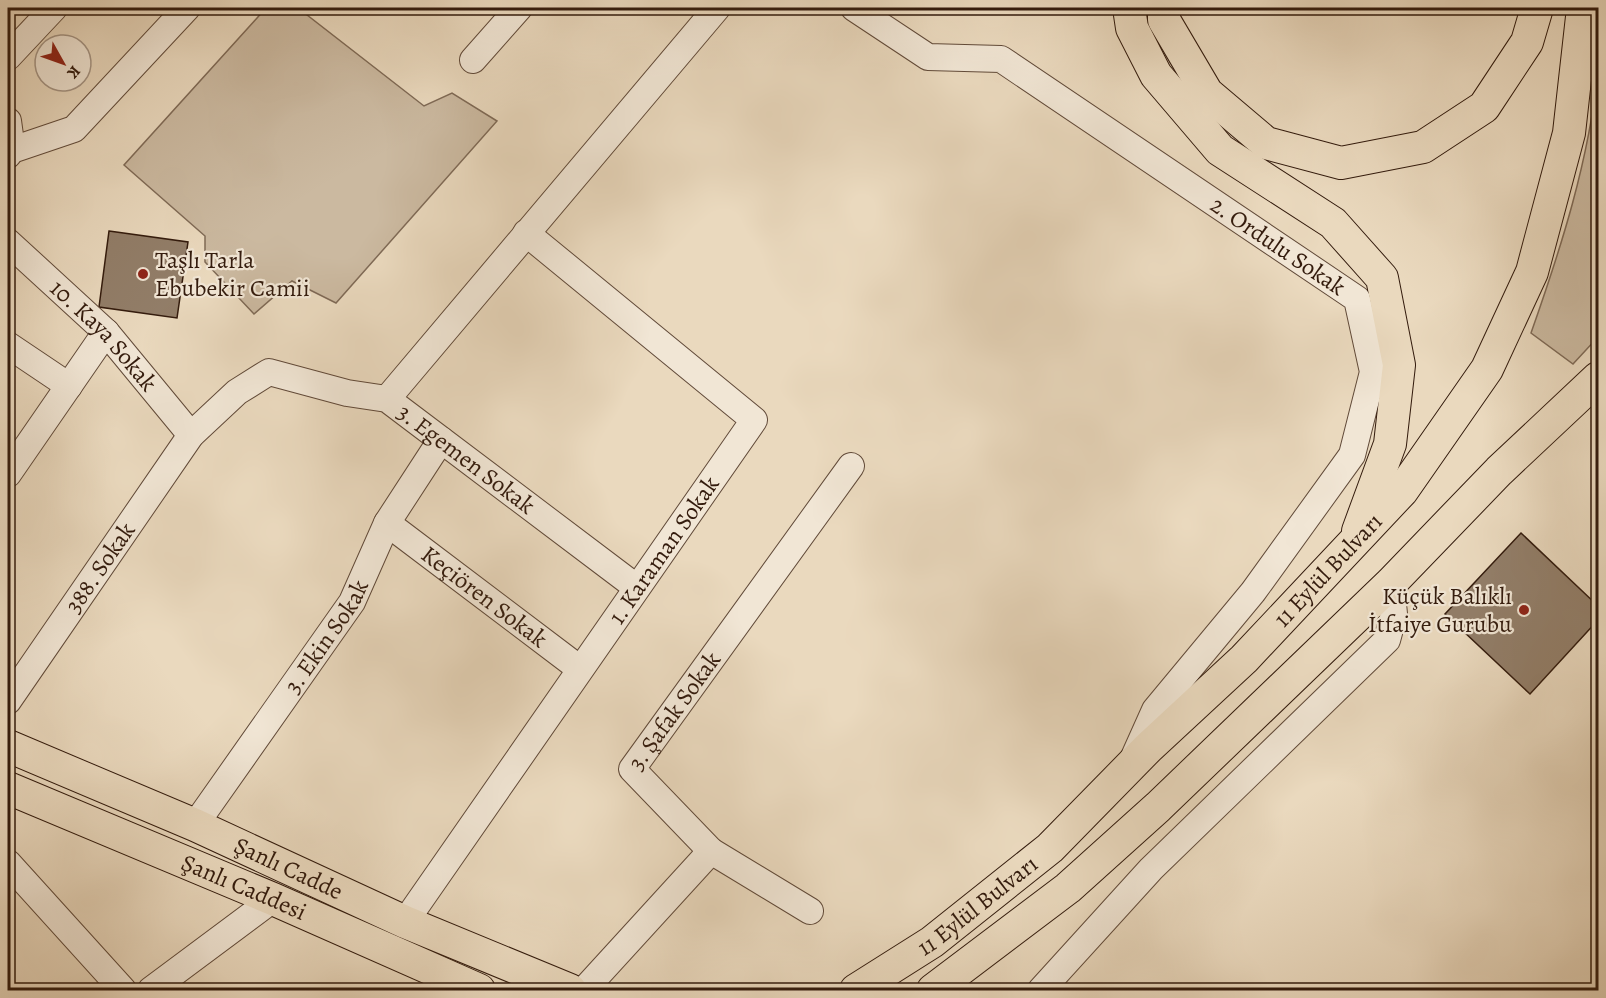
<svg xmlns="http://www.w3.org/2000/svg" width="1606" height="998" font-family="Alegreya,serif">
<rect width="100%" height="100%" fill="#ead9be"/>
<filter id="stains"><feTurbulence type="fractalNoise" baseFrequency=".00333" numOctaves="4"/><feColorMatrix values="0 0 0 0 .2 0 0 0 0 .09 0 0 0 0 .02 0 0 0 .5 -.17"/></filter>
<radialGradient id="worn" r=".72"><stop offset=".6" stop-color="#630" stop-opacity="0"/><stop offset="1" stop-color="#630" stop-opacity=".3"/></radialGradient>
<g fill="#cbb9a0" stroke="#7f6a56" stroke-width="1.5">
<path d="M266 8H298L424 106 452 93 497 121 336 303 292 281 254 314 205 262V236L124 165Z"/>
<path d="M1598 70V337L1573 364 1531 333C1561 248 1589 161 1598 70Z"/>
</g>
<g fill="#927e69" stroke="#331b0d" stroke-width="1.5">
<path d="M109 231 188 242 177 318 99 307Z"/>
<path d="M1521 533 1598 606V620L1530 694 1445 614Z"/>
</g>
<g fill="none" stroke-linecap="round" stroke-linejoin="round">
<defs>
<g id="minor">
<path id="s1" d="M854 8 928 57 1001 59 1357 299 1373 372 1352 455 1253 592 1155 710 1133 759"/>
<path d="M8 57 54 8"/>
<path d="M473 60 519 8"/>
<path d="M8 121 12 150"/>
<path d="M8 155 12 150 74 129 187 8"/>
<path id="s2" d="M8 242 106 332 191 435"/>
<path d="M8 345 69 386"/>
<path d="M387 399 717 8"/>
<path d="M8 474 106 332"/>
<path id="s3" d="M387 523 580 669"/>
<path id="s4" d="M8 701 191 435 237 392 269 372 347 393 387 399 636 587"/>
<path id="s5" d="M195 825 352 602 387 523 441 440"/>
<path d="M711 851 810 911"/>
<path d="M8 863 123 990"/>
<path id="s6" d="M405 922 754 420 526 233"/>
<path d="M151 990 273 899"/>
<path id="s7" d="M584 990 711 851 632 769 851 466"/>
<path d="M1041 990 1151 869 1387 640 1394 614 1391 583"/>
</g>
<g id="major">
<path d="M1129 8 1132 28 1156 75 1220 150 1333 223 1382 278 1399 365 1390 444 1358 531"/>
<path d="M1164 8V20L1207 93 1266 143 1341 163 1423 147 1484 107 1527 42 1537 8"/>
<path id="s8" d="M8 746 195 825 405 922 570 990"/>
<path id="s9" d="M8 788 273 899 479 990"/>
<path id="s10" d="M856 990 932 942 1050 848 1148 748 1244 659 1402 491 1487 369 1532 272 1569 133 1583 8"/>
<path d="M933 990 1068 888 1158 807 1391 583 1499 471 1598 378"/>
</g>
</defs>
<use href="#minor" stroke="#614a39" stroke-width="28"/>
<use href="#major" stroke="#331b0d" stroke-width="34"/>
<use href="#minor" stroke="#f1e6d5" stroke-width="26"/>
<use href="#major" stroke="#ead9be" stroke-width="32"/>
</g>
<g fill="#8f2418" stroke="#f1e6d5" stroke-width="2">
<circle cx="143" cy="274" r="6"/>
<circle cx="1524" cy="610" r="6"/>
</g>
<g text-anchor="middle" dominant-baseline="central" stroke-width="4.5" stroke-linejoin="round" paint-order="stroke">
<g font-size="24" fill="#331b0d" stroke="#f1e6d5">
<text stroke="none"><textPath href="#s1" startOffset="496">2. Ordulu Sokak</textPath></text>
<text stroke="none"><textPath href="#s2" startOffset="134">10. Kaya Sokak</textPath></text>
<text stroke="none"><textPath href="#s4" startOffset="644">3. Egemen Sokak</textPath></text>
<text stroke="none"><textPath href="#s6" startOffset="453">1. Karaman Sokak</textPath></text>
<text stroke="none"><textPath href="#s4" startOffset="162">388. Sokak</textPath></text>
<text stroke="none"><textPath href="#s10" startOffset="634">11 Eylül Bulvarı</textPath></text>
<text stroke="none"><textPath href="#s3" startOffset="122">Keçiören Sokak</textPath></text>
<text stroke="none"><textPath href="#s5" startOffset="230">3. Ekin Sokak</textPath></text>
<text stroke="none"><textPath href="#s7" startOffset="374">3. Şafak Sokak</textPath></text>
<text stroke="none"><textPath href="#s8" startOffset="306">Şanlı Cadde</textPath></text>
<text stroke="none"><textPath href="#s9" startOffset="256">Şanlı Caddesi</textPath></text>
<text stroke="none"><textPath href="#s10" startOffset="148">11 Eylül Bulvarı</textPath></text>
</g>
<g font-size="24" fill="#331b0d" stroke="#f1e6d5" text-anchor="start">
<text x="155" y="260">Taşlı Tarla<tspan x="155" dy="28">Ebubekir Camii</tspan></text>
<text x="1512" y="596" text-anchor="end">Küçük Balıklı<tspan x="1512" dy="28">İtfaiye Gurubu</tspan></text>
</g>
</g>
<rect width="1606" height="998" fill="none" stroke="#ead9be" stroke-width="30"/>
<rect x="9" y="9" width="1588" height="980" fill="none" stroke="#331b0d" stroke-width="3"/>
<rect x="15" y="15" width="1576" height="968" fill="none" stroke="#331b0d" stroke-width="1.5"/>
<g transform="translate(63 63) rotate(130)"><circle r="28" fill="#f1e6d5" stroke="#a59585" stroke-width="1.5"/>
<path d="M0-4.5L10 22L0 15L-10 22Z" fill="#8f2418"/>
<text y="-9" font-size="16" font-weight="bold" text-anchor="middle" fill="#331b0d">K</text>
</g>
<rect width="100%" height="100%" filter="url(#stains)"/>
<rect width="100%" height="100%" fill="url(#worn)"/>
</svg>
